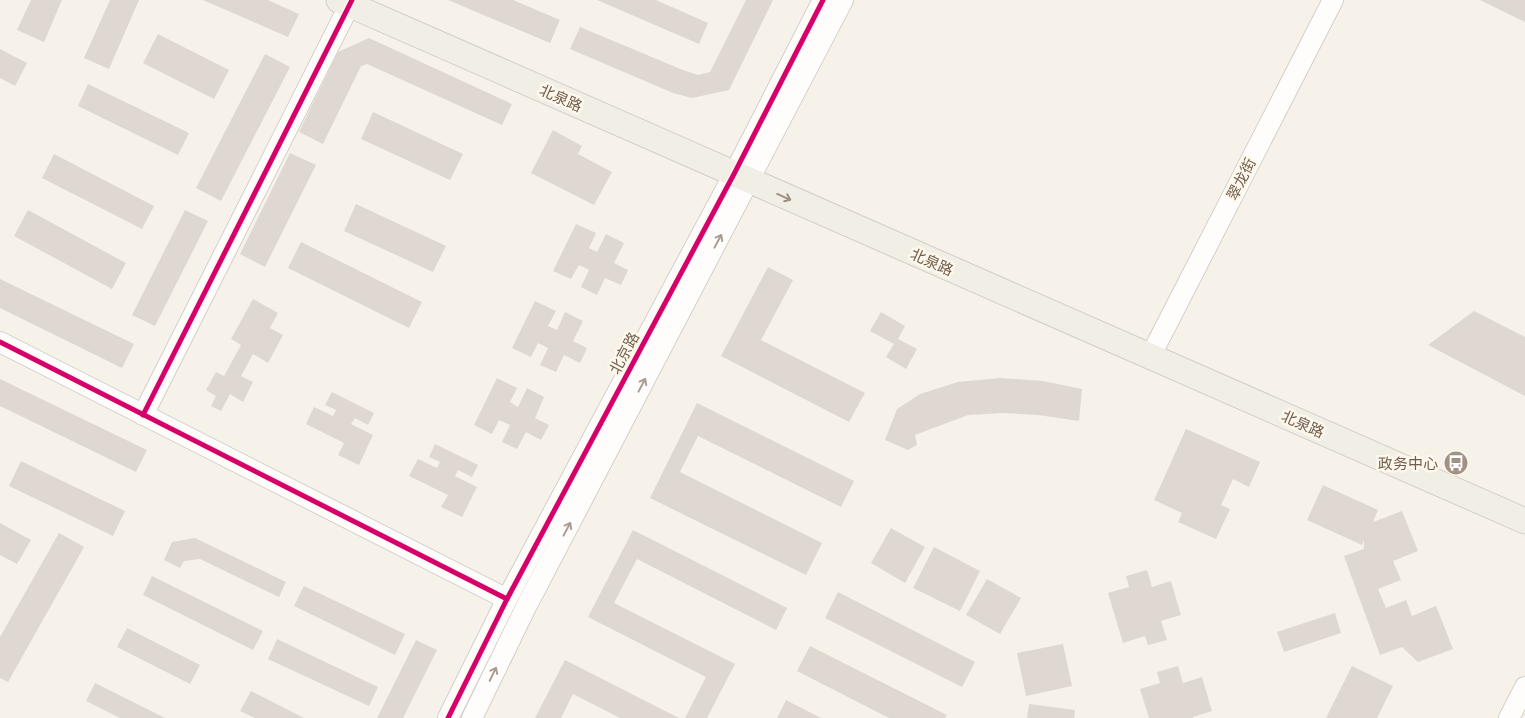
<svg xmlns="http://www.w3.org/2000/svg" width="1525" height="718" font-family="'PT Sans','Noto Sans SC',sans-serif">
<rect width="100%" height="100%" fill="#f6f2ea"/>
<g fill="#dfd8d0">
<path d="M31 0H62L44 42 17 30Z"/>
<path d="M110 0H139L109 69 84 58Z"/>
<path d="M203 0H268L299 14 288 37Z"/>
<path d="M448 0H513L560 20 550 43Z"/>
<path d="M597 0H656L708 23 699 44Z"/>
<path d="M746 0H773L729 90 692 98 673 93 570 49 580 27 683 70 698 75 710 72Z"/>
<path d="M1480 0H1525V22Z"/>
<path d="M158 34 229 70 214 99 143 63Z"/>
<path d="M369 38 512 104 502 125 367 64 361 66 323 144 299 132 338 52Z"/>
<path d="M0 49 27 63 15 86 0 78Z"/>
<path d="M265 54 290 67 221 201 196 188Z"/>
<path d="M88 84 189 133 178 155 78 106Z"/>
<path d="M373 112 463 154 450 180 361 139Z"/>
<path d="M553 130 582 146 578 154 612 172 594 205 531 173Z"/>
<path d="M290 153 316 165 265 267 240 254Z"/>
<path d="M54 154 154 206 142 229 42 178Z"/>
<path d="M356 204 446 246 433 272 344 231Z"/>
<path d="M28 210 126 263 112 289 14 236Z"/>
<path d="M185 210 208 221 155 326 132 315Z"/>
<path d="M576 224 596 233 589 248 597 252 606 234 624 243 614 263 628 270 621 285 605 278 597 295 581 287 589 270 579 265 571 279 553 271Z"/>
<path d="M301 242 422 302 409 328 288 268Z"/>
<path d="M768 267 793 280 761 340 865 393 849 422 721 356Z"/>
<path d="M0 279 134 344 122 368 0 308Z"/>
<path d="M253 299 278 313 270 328 283 335 268 363 253 354 241 376 253 382 243 402 230 394 221 411 211 406 216 396 206 390 216 372 224 376 241 345 231 339Z"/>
<path d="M535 301 556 311 548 326 557 330 565 312 583 321 573 341 587 348 580 363 564 355 556 372 540 365 548 348 538 343 531 357 512 348Z"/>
<path d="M1474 311 1525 337V396L1428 345Z"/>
<path d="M881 312 905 326 898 339 917 349 906 369 886 357 894 344 870 331Z"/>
<path d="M497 378 517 388 510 402 518 407 527 388 544 397 535 418 549 425 541 440 526 432 517 449 502 442 510 425 499 420 492 434 474 425Z"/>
<path d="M1000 378 1043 381 1082 389 1079 421 1038 415 1003 413 968 415 915 435 917 445 908 450 885 440 897 409 920 394 958 382Z"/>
<path d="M0 379 147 450 136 472 0 406Z"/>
<path d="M332 392 374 413 368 425 355 418 351 424 373 435 359 465 338 455 344 443 306 424 314 407 333 416 336 410 325 405Z"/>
<path d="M697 403 854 481 841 507 698 436 680 472 822 543 806 575 650 498Z"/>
<path d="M1186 429 1260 462 1249 487 1233 479 1221 505 1230 509 1216 539 1178 522 1182 513 1154 500Z"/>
<path d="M435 444 478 465 472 477 458 470 455 476 477 487 462 517 441 507 448 495 409 476 418 459 437 468 440 462 429 457Z"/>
<path d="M21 461 125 511 113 536 9 486Z"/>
<path d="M1323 485 1378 510 1373 522 1402 511 1418 551 1393 561 1401 580 1378 589 1386 608 1406 600 1412 616 1436 606 1453 649 1418 662 1402 647 1380 655 1344 556 1364 549V540L1362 545 1307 520Z"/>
<path d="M0 523 31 540 17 564 0 555Z"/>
<path d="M891 528 925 547 905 583 871 563Z"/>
<path d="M633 530 787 608 776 630 637 559 614 603 735 664 707 718H685L706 677 588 617Z"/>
<path d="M59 533 84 547 8 682 0 678V637Z"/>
<path d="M195 538 286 582 279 597 200 559 184 561 180 568 164 560 172 542Z"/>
<path d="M934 547 980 571 960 611 913 588Z"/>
<path d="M1147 570 1152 587 1171 581 1181 615 1161 621 1167 640 1148 645 1145 636 1123 643 1108 593 1129 587 1126 576Z"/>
<path d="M152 576 263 631 253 650 143 595Z"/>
<path d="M987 579 1021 598 1000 634 966 615Z"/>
<path d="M304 586 405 634 395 655 294 606Z"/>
<path d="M838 592 975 662 962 687 825 618Z"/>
<path d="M1335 613 1341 633 1284 652 1277 632Z"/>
<path d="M127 628 200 665 190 684 117 647Z"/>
<path d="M277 639 378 687 369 706 268 659Z"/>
<path d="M416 640 437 650 403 718H377Z"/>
<path d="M1063 644 1072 686 1026 696 1017 653Z"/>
<path d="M810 646 947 715 945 718H889L797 671Z"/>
<path d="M565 660 679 718H620L573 694 561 718H535Z"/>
<path d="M1178 666 1183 683 1202 677 1212 711 1193 717V718H1149L1140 689 1160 683 1157 672Z"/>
<path d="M1352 666 1393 686 1377 718H1326Z"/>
<path d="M95 683 165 718H120L86 701Z"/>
<path d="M251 691 304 718H255L240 711Z"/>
<path d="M786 700 821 718H777Z"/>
<path d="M1029 704 1075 710 1074 718H1027Z"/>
</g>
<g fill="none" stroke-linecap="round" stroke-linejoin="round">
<defs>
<g id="minor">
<path d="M0 342 507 599"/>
<path d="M1150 357 1333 0"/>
<path d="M143 415 352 0"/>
<path d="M448 718 507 599 734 174 823 0"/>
<path d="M472 718 526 607 843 0"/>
<path d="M1509 718 1525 687"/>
</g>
<path id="major" d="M339 0 1525 521"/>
</defs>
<use href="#minor" stroke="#d5cfc8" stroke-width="22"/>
<use href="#major" stroke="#d4cdc7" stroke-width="27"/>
<use href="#minor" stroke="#fefdfc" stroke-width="20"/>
<use href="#major" stroke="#f1eee6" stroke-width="25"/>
<defs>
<g id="cycleway">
<path d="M0 342 507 599"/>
<path d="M143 415 352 0"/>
<path d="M448 718 507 599 734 174 823 0"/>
</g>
</defs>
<use href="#cycleway" stroke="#fdf8eb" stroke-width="8"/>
<use href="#cycleway" stroke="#d6006c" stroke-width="5"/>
</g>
<defs><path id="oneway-shaft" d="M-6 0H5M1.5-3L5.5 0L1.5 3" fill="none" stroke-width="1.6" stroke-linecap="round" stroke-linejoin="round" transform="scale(1.25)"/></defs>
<use stroke="#9d9083" href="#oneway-shaft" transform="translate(784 197) rotate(24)"/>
<g stroke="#a99d93">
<use href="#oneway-shaft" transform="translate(718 241) rotate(-62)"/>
<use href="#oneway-shaft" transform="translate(642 385) rotate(-62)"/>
<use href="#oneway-shaft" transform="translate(567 529) rotate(-62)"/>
<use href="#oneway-shaft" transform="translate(493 674) rotate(-64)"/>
</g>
<defs>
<symbol id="bus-disc" viewBox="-11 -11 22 22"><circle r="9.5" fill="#9f9184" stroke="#fdf8eb"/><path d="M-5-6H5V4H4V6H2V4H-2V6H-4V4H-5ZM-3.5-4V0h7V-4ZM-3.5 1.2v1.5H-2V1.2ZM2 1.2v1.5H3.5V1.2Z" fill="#fff"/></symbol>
</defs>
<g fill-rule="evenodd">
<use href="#bus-disc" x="1442" y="449" width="28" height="28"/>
</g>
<g text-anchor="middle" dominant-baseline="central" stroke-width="5" stroke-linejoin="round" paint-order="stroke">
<g font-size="15" fill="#705d4d" stroke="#fdf8eb">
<text transform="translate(561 98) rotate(24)">北泉路</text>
<text transform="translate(1241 179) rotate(-63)">翠龙街</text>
<text transform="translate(932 262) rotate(24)">北泉路</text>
<text transform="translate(624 353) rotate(-62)">北京路</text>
<text transform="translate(1303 424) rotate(24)">北泉路</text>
</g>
<g font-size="15" fill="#705d4d" stroke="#fdf8eb" text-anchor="end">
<text x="1438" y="463">政务中心</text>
</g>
</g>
</svg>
